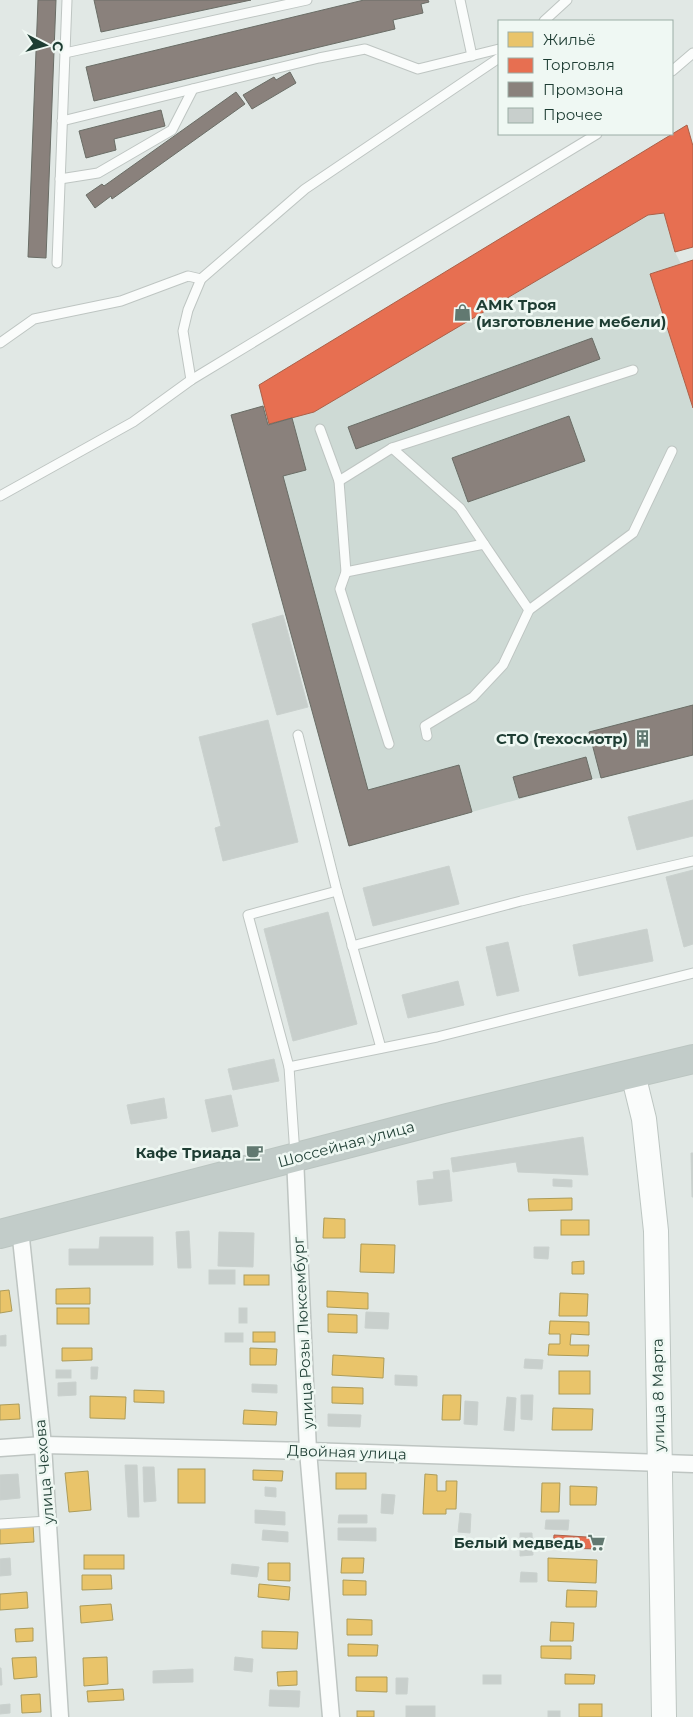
<svg xmlns="http://www.w3.org/2000/svg" width="693" height="1717" font-family="Montserrat,sans-serif">
<rect width="100%" height="100%" fill="#e1e8e5"/>
<path fill="#cedad5" d="M687 125 693 247 675 252 681 264 650 274 693 408V755L601 778 592 779 349 846 231 415 263 406 259 385Z"/>
<g fill="#e9c46a" stroke="#ac9c5a">
<path d="M572 1198V1210L529 1211 528 1199Z"/>
<path d="M324 1218 345 1219V1238H323Z"/>
<rect x="561" y="1220" width="28" height="15"/>
<path d="M361 1244 395 1245 394 1273 360 1272Z"/>
<path d="M584 1261V1274H572V1262Z"/>
<rect x="244" y="1275" width="25" height="10"/>
<path d="M90 1288V1304H56V1289Z"/>
<path d="M9 1290 12 1311 0 1313V1291Z"/>
<path d="M327 1291 368 1293V1309L327 1307Z"/>
<path d="M560 1293 588 1294 587 1316H559Z"/>
<rect x="57" y="1308" width="32" height="16"/>
<path d="M328 1314 357 1315V1333L328 1332Z"/>
<path d="M550 1321 589 1322V1335L571 1334 570 1345H589L588 1356 548 1355 549 1344H560V1334H549Z"/>
<rect x="253" y="1332" width="22" height="10"/>
<path d="M62 1348H92V1360L62 1361Z"/>
<path d="M250 1348 277 1349 276 1365H250Z"/>
<path d="M333 1355 384 1358 383 1378 332 1375Z"/>
<rect x="559" y="1371" width="31" height="23"/>
<path d="M332 1387 363 1388V1404L332 1403Z"/>
<path d="M134 1390 164 1391V1403L134 1402Z"/>
<path d="M443 1395H461L460 1420H442Z"/>
<path d="M90 1396 126 1397 125 1419 90 1418Z"/>
<path d="M19 1404 20 1419 0 1420V1405Z"/>
<path d="M553 1408 593 1409 592 1430H552Z"/>
<path d="M244 1410 277 1412 276 1425 243 1424Z"/>
<rect x="178" y="1469" width="27" height="34"/>
<path d="M253 1470 283 1471 282 1481 253 1480Z"/>
<path d="M88 1471 91 1510 69 1512 65 1473Z"/>
<rect x="336" y="1473" width="30" height="16"/>
<path d="M425 1474 437 1475V1491H446V1481H457L456 1509H446V1514H423Z"/>
<path d="M542 1483H560L559 1512H541Z"/>
<path d="M570 1486 597 1487 596 1505H570Z"/>
<path d="M33 1524 34 1542 0 1544V1526Z"/>
<rect x="84" y="1555" width="40" height="14"/>
<path d="M342 1558H364L363 1573H341Z"/>
<path d="M548 1558 597 1560 596 1583 548 1581Z"/>
<path d="M268 1563H290V1581L268 1580Z"/>
<path d="M82 1575H111L112 1589 82 1590Z"/>
<path d="M343 1580 366 1581V1595H343Z"/>
<path d="M259 1584 290 1587 289 1600 258 1597Z"/>
<path d="M567 1590 597 1591 596 1607H566Z"/>
<path d="M27 1592 28 1608 0 1610V1594Z"/>
<path d="M111 1604 113 1620 81 1623 80 1606Z"/>
<path d="M347 1619 372 1620V1635H347Z"/>
<path d="M551 1622 574 1623 573 1641H550Z"/>
<path d="M33 1628V1641L16 1642 15 1629Z"/>
<path d="M262 1631 298 1632 297 1649 262 1648Z"/>
<path d="M348 1644 378 1645 377 1656H348Z"/>
<path d="M541 1646H571V1659L541 1658Z"/>
<path d="M36 1657 37 1677 14 1679 12 1658Z"/>
<path d="M107 1657 108 1684 84 1686 83 1658Z"/>
<path d="M297 1671V1685L278 1686 277 1672Z"/>
<path d="M565 1674 595 1675 594 1684H565Z"/>
<path d="M356 1677H387V1692L356 1691Z"/>
<path d="M123 1689 124 1700 88 1702 87 1691Z"/>
<path d="M40 1694 41 1712 22 1713 21 1695Z"/>
<rect x="579" y="1704" width="23" height="13"/>
<rect x="357" y="1711" width="17" height="6"/>
</g>
<g fill="#e76f51" stroke="#ab6048">
<path d="M687 125 693 146V247L675 252 664 213 648 215 314 412 269 424 259 385Z"/>
<path d="M693 260V408L650 274Z"/>
<path d="M554 1535 603 1538V1549L553 1548Z"/>
</g>
<g fill="#8a817c" stroke="#6a6d66">
<path d="M38 0H56L46 258 28 257Z"/>
<path d="M94 0H251L101 32Z"/>
<path d="M364 0H428L429 2 421 4 423 13 393 20 395 29 94 101 86 67Z"/>
<path d="M290 72 296 83 252 109 243 95 274 77 276 80Z"/>
<path d="M236 92 245 104 112 199 111 196 95 208 86 195 102 184 104 186Z"/>
<path d="M161 110 165 126 114 139 116 150 86 158 79 131Z"/>
<path d="M592 338 600 359 356 449 348 427Z"/>
<path d="M263 406 268 425 292 418 306 470 283 476 368 790 459 765 472 812 349 846 231 415Z"/>
<path d="M569 416 585 461 468 502 452 458Z"/>
<path d="M693 705V755L601 778 589 732Z"/>
<path d="M586 757 592 779 519 798 513 777Z"/>
</g>
<g fill="#c8cfcc" stroke="#cad1ce">
<path d="M283 615 308 707 277 715 252 624Z"/>
<path d="M268 720 298 842 223 861 215 828 221 826 199 737Z"/>
<path d="M693 800V836L637 850 628 817Z"/>
<path d="M449 866 459 904 373 926 363 888Z"/>
<path d="M693 870V944L684 947 666 877Z"/>
<path d="M328 912 357 1024 293 1041 264 929Z"/>
<path d="M647 929 653 961 579 976 573 945Z"/>
<path d="M508 942 519 991 497 996 486 947Z"/>
<path d="M458 981 464 1005 408 1018 402 995Z"/>
<path d="M274 1059 279 1081 233 1090 228 1069Z"/>
<path d="M231 1095 238 1126 212 1132 205 1100Z"/>
<path d="M164 1098 167 1118 131 1124 127 1105Z"/>
<path d="M583 1137 588 1175 518 1172 516 1162 453 1172 451 1158Z"/>
<path d="M691 1153H693V1197H692Z"/>
<path d="M449 1170 452 1201 419 1205 417 1181 434 1179 433 1172Z"/>
<path d="M553 1179 572 1180V1187L553 1186Z"/>
<path d="M189 1231 191 1268H178L176 1232Z"/>
<path d="M219 1232 254 1233 253 1267 218 1266Z"/>
<path d="M100 1237H153V1265H69V1249H99Z"/>
<path d="M534 1247H549L548 1259 534 1258Z"/>
<rect x="209" y="1270" width="26" height="14"/>
<rect x="239" y="1308" width="8" height="15"/>
<path d="M366 1312 389 1313 388 1329 365 1328Z"/>
<rect x="225" y="1333" width="18" height="9"/>
<path d="M6 1335V1346H0V1336Z"/>
<path d="M525 1359 543 1360 542 1369 524 1368Z"/>
<path d="M91 1367H98L97 1379H91Z"/>
<rect x="56" y="1370" width="15" height="8"/>
<path d="M395 1375 417 1376V1386L395 1385Z"/>
<path d="M76 1382V1395L58 1396V1383Z"/>
<path d="M252 1384 277 1385V1393L252 1392Z"/>
<path d="M521 1395H533L532 1420 521 1419Z"/>
<path d="M507 1397 516 1398 514 1431 504 1430Z"/>
<path d="M465 1401 478 1402 477 1425 464 1424Z"/>
<path d="M328 1414 361 1415 360 1427 328 1426Z"/>
<path d="M125 1465H137L139 1517H128Z"/>
<path d="M143 1467H154L156 1501 144 1502Z"/>
<path d="M18 1474 20 1498 0 1500V1475Z"/>
<path d="M265 1487 276 1488V1497L265 1496Z"/>
<path d="M382 1494 395 1495 393 1514 381 1513Z"/>
<path d="M255 1510 285 1512V1525L255 1523Z"/>
<path d="M460 1513 471 1514 470 1533 458 1532Z"/>
<path d="M339 1515H367V1523H338Z"/>
<path d="M546 1520H569L568 1530 545 1529Z"/>
<path d="M338 1528H376V1541L338 1540Z"/>
<path d="M263 1530 288 1532V1542L262 1540Z"/>
<path d="M520 1533H532L533 1555 520 1556Z"/>
<path d="M10 1558 11 1575 0 1576V1559Z"/>
<path d="M232 1564 259 1567 257 1577 231 1574Z"/>
<path d="M521 1572 537 1573V1582H520Z"/>
<path d="M235 1657 253 1659 252 1672 234 1670Z"/>
<path d="M0 1668H1L2 1685H0Z"/>
<path d="M193 1669V1682L153 1683V1671Z"/>
<rect x="483" y="1675" width="18" height="9"/>
<path d="M396 1678H408L407 1694H396Z"/>
<path d="M270 1690 300 1691 299 1707 269 1706Z"/>
<path d="M10 1704V1713L0 1714V1705Z"/>
<rect x="406" y="1706" width="29" height="11"/>
<rect x="548" y="1711" width="12" height="6"/>
</g>
<g fill="none" stroke-linecap="round" stroke-linejoin="round">
<defs>
<g id="service">
<path d="M460 0 472 56"/>
<path d="M544 21 567 0"/>
<path d="M65 53 307 0"/>
<path d="M672 71 693 53"/>
<path d="M62 121 319 58 365 49 418 69 499 49"/>
<path d="M60 179 98 173 172 130 193 89"/>
<path d="M57 263 67 0"/>
<path d="M0 343 34 319 121 301 188 276 201 279"/>
<path d="M191 380 183 331 188 310 201 279 305 189 499 58"/>
<path d="M320 429 339 481 346 572 340 589 389 744"/>
<path d="M392 448 460 508 484 544"/>
<path d="M339 481 392 448 633 370"/>
<path d="M0 496 133 422 191 380 597 134"/>
<path d="M346 572 484 544 529 610"/>
<path d="M298 735 337 891 381 1048"/>
<path d="M427 736 425 726 473 697 503 665 529 610 633 533 672 451"/>
<path d="M352 946 521 901 693 861"/>
<path d="M289 1067 437 1037 693 973"/>
<path d="M295 1155 289 1067 248 915 337 891"/>
<path d="M0 1524 48 1521"/>
</g>
<g id="minor">
<path d="M295 1157 308 1451 331 1717"/>
<path d="M20 1229 43 1445 60 1717"/>
<path d="M0 1448 43 1445 308 1451 693 1464"/>
</g>
<path id="secondary" d="M633 1074 644 1119 656 1231 664 1717"/>
<path id="trunk" d="M0 1234 447 1118 693 1059"/>
</defs>
<use href="#service" stroke="#bec5c2" stroke-width="11"/>
<use href="#minor" stroke="#bec5c2" stroke-width="19"/>
<use href="#secondary" stroke="#bdc6c2" stroke-width="26"/>
<use href="#trunk" stroke="#bbc5c1" stroke-width="30"/>
<use href="#service" stroke="#fafcfb" stroke-width="9"/>
<use href="#minor" stroke="#fafcfb" stroke-width="16"/>
<use href="#secondary" stroke="#fafcfb" stroke-width="24"/>
<use href="#trunk" stroke="#c2ccc9" stroke-width="28"/>
</g>
<defs>
<symbol id="shop-bare" viewBox="-9 -9 18 18"><path d="M-5-2.5h2.3a2.7 3.5 0 0 1 5.4 0H5L5.5 6h-11ZM-1.5-2.5h3a1.5 2.3 0 0 0-3 0Z" fill="#627971" stroke="#eff8f3" stroke-width="2.5" paint-order="stroke"/></symbol>
<symbol id="building-bare" viewBox="-9 -9 18 18"><path d="M-4-6H4V6H1V3H-1V6H-4ZM-2.5-4.3h1.7v1.8h-1.7ZM.8-4.3h1.7v1.8H.8ZM-2.5-1h1.7V.8h-1.7ZM.8-1h1.7V.8H.8Z" fill="#627971" stroke="#eff8f3" stroke-width="2.5" paint-order="stroke"/></symbol>
<symbol id="cafe-bare" viewBox="-9 -9 18 18"><path d="M-5.5-4.5H6V0H3Q3 3.5 0 3.5H-2.5Q-5.5 3.5-5.5 0ZM3-3.2v2h1.7v-2ZM-6 4.5H4V6H-6Z" fill="#627971" stroke="#eff8f3" stroke-width="2.5" paint-order="stroke"/></symbol>
<symbol id="supermarket-bare" viewBox="-9 -9 18 18"><path d="M-6-5.5h2.5l.6 2H6L4.5 2H-2.5L-4.4-4H-6ZM-1.5 3.2a1.3 1.3 0 1 0 .1 0ZM3 3.2a1.3 1.3 0 1 0 .1 0Z" fill="#627971" stroke="#eff8f3" stroke-width="2.5" paint-order="stroke"/></symbol>
</defs>
<g fill-rule="evenodd">
<use href="#shop-bare" x="450" y="300" width="25" height="25"/>
<use href="#building-bare" x="630" y="726" width="25" height="25"/>
<use href="#cafe-bare" x="242" y="1140" width="25" height="25"/>
<use href="#supermarket-bare" x="584" y="1530" width="25" height="25"/>
</g>
<g text-anchor="middle" dominant-baseline="central" stroke-width="5" stroke-linejoin="round" paint-order="stroke">
<g font-size="15" font-weight="bold" fill="#1e3d33" stroke="#eff8f3" text-anchor="end">
<text x="476" y="304" text-anchor="start">АМК Троя<tspan x="476" dy="17">(изготовление мебели)</tspan></text>
<text x="628" y="738">СТО (техосмотр)</text>
<text x="241" y="1152">Кафе Триада</text>
<text x="583" y="1542">Белый медведь</text>
</g>
<g font-size="15" fill="#1e3d33" stroke="#eff8f3">
<text transform="translate(346 1144) rotate(-15)">Шоссейная улица</text>
<text transform="translate(303 1333) rotate(-93)">улица Розы Люксембург</text>
<text transform="translate(658 1395) rotate(-91)">улица 8 Марта</text>
<text transform="translate(347 1452) rotate(2)">Двойная улица</text>
<text transform="translate(44 1472) rotate(-95)">улица Чехова</text>
</g>
</g>
<rect x="498" y="20" width="175" height="115" fill="#eff8f3" stroke="#9bada6"/>
<rect x="508" y="32" width="25" height="15" fill="#e9c46a" stroke="#9bada6"/>
<text x="543" y="45" font-size="15" fill="#1e3d33">Жильё</text>
<rect x="508" y="58" width="25" height="15" fill="#e76f51" stroke="#9bada6"/>
<text x="543" y="70" font-size="15" fill="#1e3d33">Торговля</text>
<rect x="508" y="82" width="25" height="15" fill="#8a817c" stroke="#9bada6"/>
<text x="543" y="95" font-size="15" fill="#1e3d33">Промзона</text>
<rect x="508" y="108" width="25" height="15" fill="#c8cfcc" stroke="#9bada6"/>
<text x="543" y="120" font-size="15" fill="#1e3d33">Прочее</text>
<g transform="translate(45 45) rotate(96)" stroke="#eff8f3" stroke-width="4" paint-order="stroke">
<path d="M0-4L9 19L0 12L-9 19Z" fill="#1e3d33"/>
<text y="-8" font-size="14" font-weight="bold" text-anchor="middle" fill="#1e3d33">С</text>
</g>
</svg>
